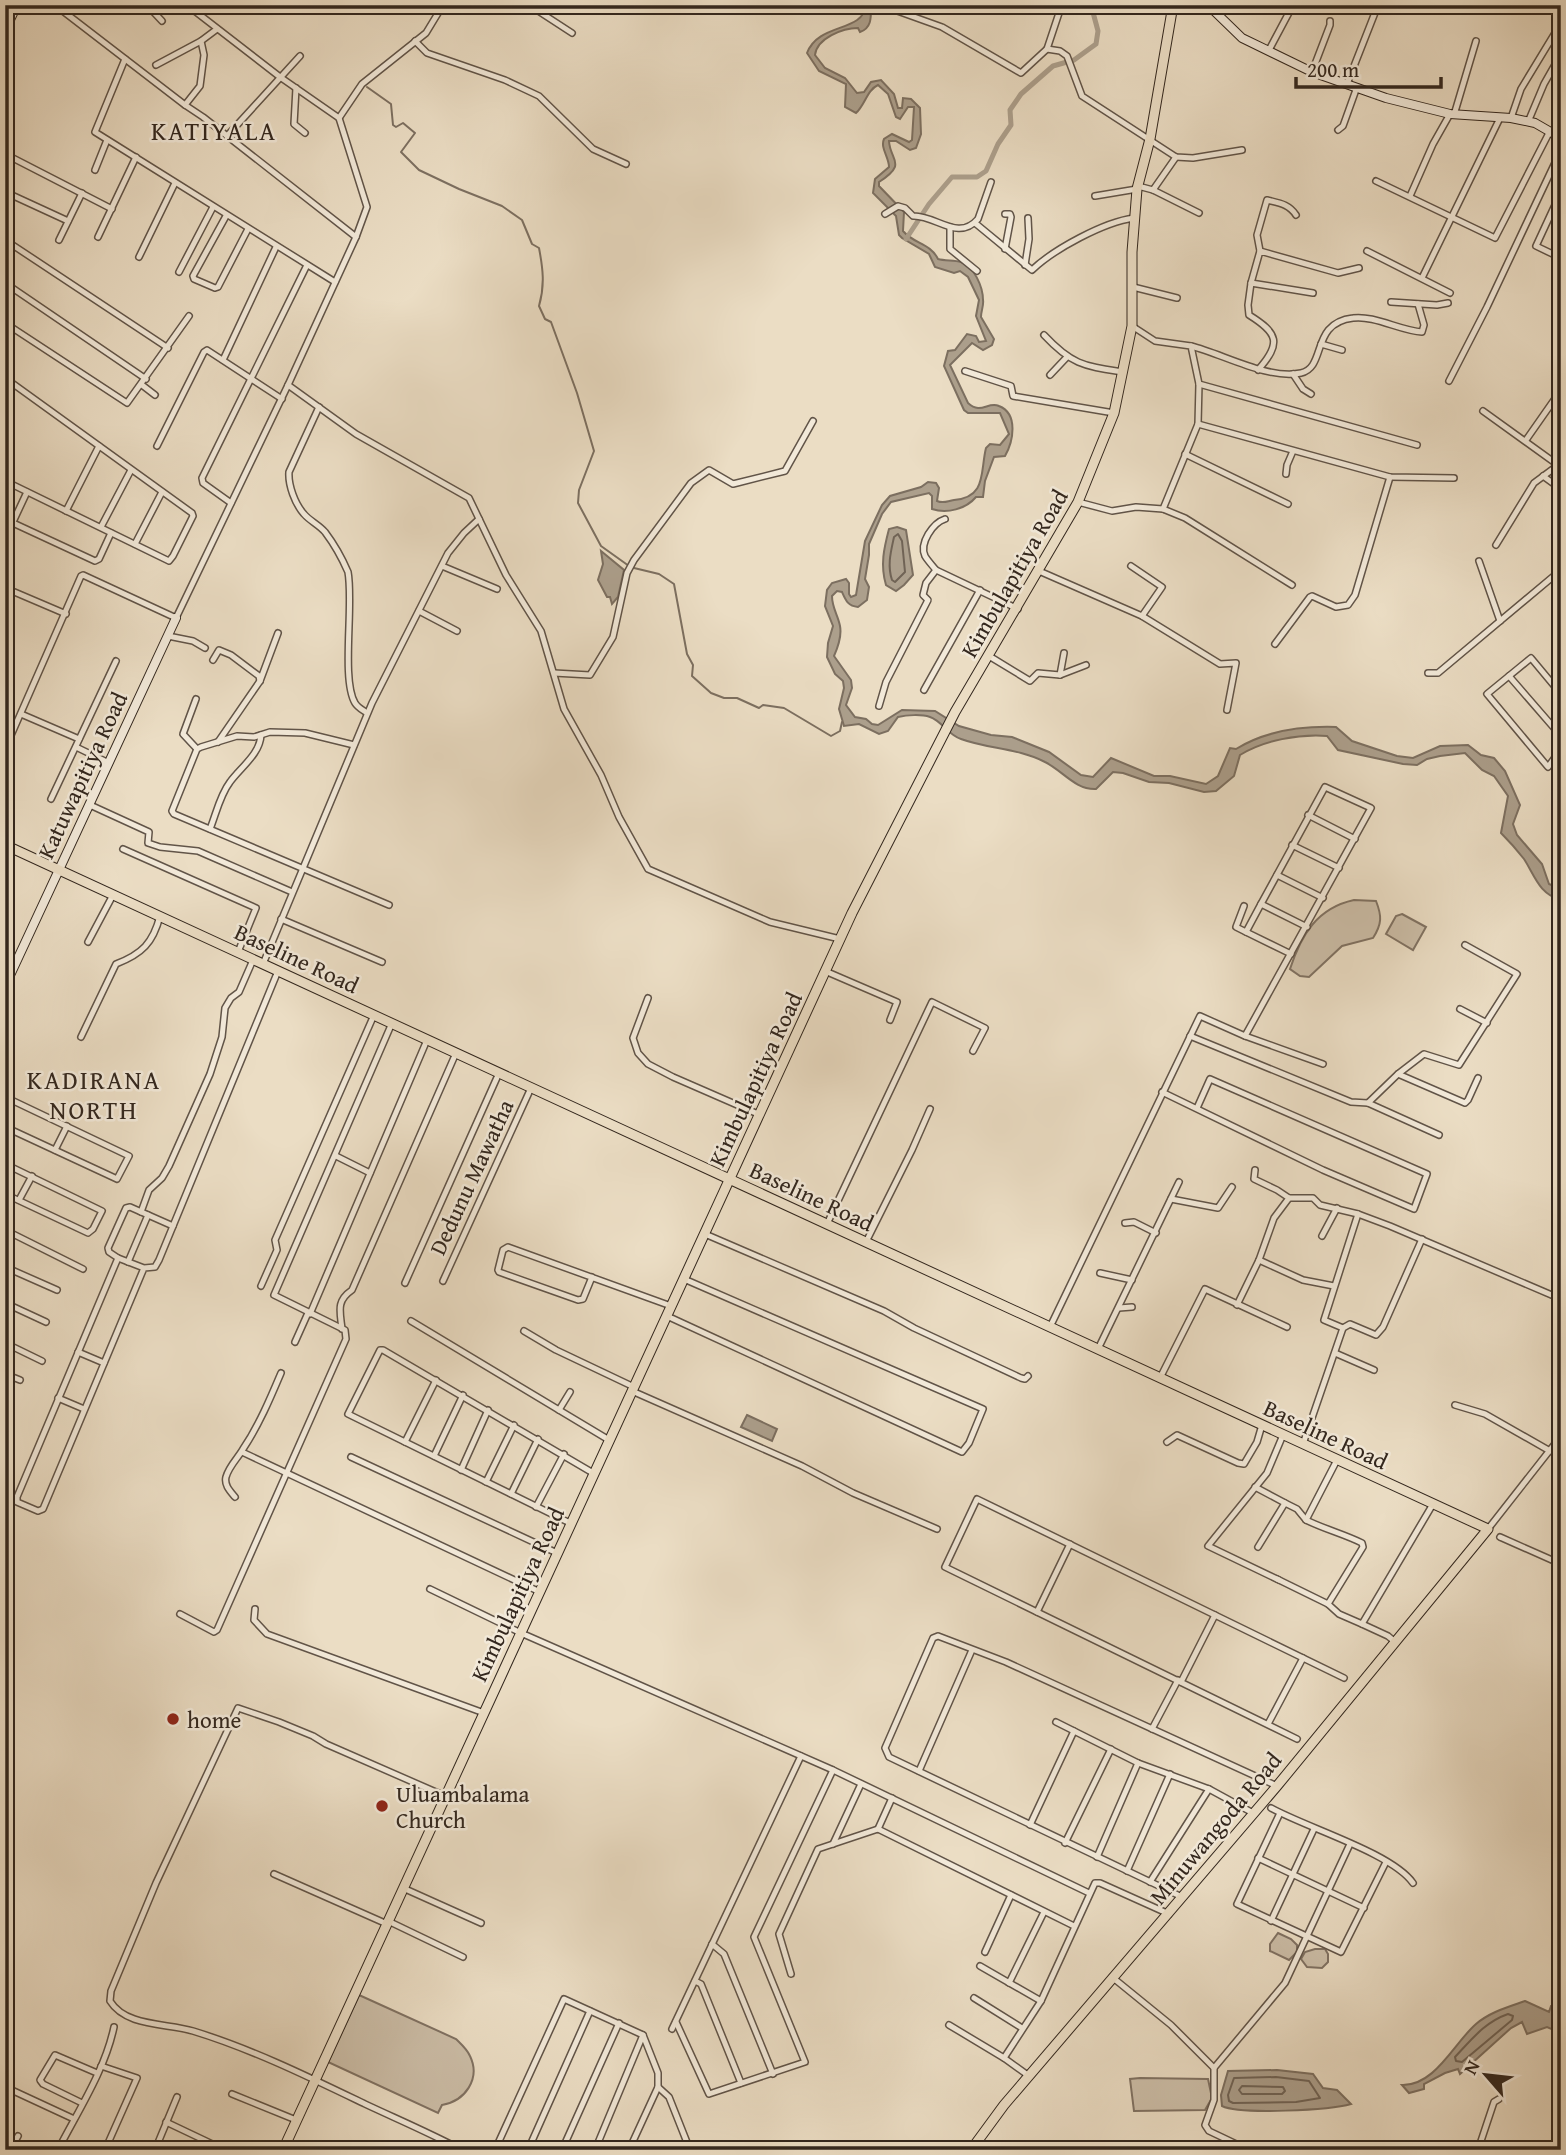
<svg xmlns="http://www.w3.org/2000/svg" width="1566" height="2155" font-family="'Gentium Book Plus',serif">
<rect width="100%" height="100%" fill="#ebddc4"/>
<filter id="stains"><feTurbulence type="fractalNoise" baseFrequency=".00286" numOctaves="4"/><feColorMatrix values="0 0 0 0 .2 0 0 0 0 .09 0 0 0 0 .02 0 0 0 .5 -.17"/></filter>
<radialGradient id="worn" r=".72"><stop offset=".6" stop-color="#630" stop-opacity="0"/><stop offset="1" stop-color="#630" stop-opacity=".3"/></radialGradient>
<g fill="#ccbea8" stroke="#807263" stroke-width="2">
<path d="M1354 900 1376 901C1382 916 1382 924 1373 938L1342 946 1309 977 1300 976 1290 969C1301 935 1317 908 1354 900Z"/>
<path d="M1402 914 1426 927 1413 950 1386 934 1396 916Z"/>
<path d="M1278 1933 1291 1939 1297 1945V1952L1289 1960 1270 1951V1944Z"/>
<path d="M1315 1949H1325L1328 1954V1962L1322 1968 1307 1967 1301 1959 1305 1952Z"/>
<path d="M359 1995 456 2039C461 2044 467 2049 470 2056 481 2079 465 2101 442 2105L438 2113 328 2062Z"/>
<path d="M1140 2078 1208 2079 1212 2098 1205 2110 1134 2111 1130 2079Z"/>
</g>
<g fill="#ac9f8c" stroke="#7c6f60" stroke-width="2">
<path d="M866 5H871C871 17 872 28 860 32L858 28C843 28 817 38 815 55L825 68 845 78 857 93 864 92 871 82 881 80 894 94 898 108H902L903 98 911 99 920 108 921 134 916 148 910 150 896 141H889C890 161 908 163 879 182V186L904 212 903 231C914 244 930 243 938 259 945 261 954 260 961 262 974 266 983 287 983 300 984 305 981 311 981 317L994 339 992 345 983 350 972 343 950 365 968 403C981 415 988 401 999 406 1019 414 1013 442 1005 456L994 457 985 481 983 497H976C966 509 947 514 932 509V496L929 493 891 502 882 514 869 544V555L865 579 869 587 867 600 858 607C848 606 846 601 842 592L837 591 832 596C832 608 838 615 840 626 842 636 838 647 834 656L851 680 852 688 846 705 855 717 866 719 872 724 878 725 902 710 935 711 959 726 991 735 1012 737 1049 752 1081 775 1093 777 1111 758 1154 776H1170L1206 784 1218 776 1230 748 1236 749C1265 731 1303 726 1336 727L1352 741 1397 756 1413 758 1440 746 1468 745 1481 755 1494 758 1505 771 1520 805 1513 824 1517 835 1542 864 1549 884 1561 889V900C1539 894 1535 876 1524 859 1517 850 1509 841 1501 833L1508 796 1494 776 1482 770 1465 753 1440 756 1427 759 1417 765 1403 764 1338 750 1327 736C1299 734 1264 740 1240 755L1234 776 1216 791 1204 792 1169 783 1149 782 1123 773 1113 772 1096 789C1075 790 1062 770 1045 762 1018 748 988 749 961 739 948 735 942 721 930 717 921 714 907 715 898 717L888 731 879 734 859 724 844 726 839 709 844 688 843 681 835 674 827 657 828 643 833 626 825 606 827 590 832 583 846 579 849 583V594L851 597 856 595 865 541 882 505 890 496 921 487 928 482 936 483 939 488 937 501C944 504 947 501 954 500 987 497 980 472 986 448L990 444 1000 445 1009 434 1000 413H968L964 410 944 366 948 351 955 350 967 334 976 336 979 342 986 341 976 316 979 300 968 277 960 271 954 273 935 267 929 254 902 238 899 235 896 216 873 193 875 179 889 167C889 157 880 148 884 139L892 134 909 142 912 140 914 107H908L900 119 896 117 888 94 878 85C867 90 865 105 856 113L845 107 846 84 819 71 807 53C819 22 863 33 866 5Z"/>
<path d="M897 527 906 530 913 575 904 585 896 591 886 585C880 565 884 548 889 529Z"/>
<path d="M601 551 624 570 618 597 612 604 610 597H607L598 580 603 564Z"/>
<path d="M747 1415 777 1429 772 1441 741 1427Z"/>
<path d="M1525 2001 1549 2012 1551 2006 1561 2007V2033L1547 2027 1527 2034 1522 2022 1511 2028 1460 2074 1458 2069 1445 2073 1424 2084V2089L1409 2093 1402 2085C1435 2086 1454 2043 1476 2024 1490 2012 1508 2007 1525 2001Z"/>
<path d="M1277 2070 1313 2074 1323 2088 1337 2090 1351 2104C1331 2110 1240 2115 1222 2106L1221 2095 1228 2071Z"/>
</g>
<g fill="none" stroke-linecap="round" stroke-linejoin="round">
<g stroke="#706355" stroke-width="2">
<path d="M898 534 902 541 905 572 895 582 892 580C887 565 891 551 894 537Z"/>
<path d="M1508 2014 1513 2016 1512 2020 1462 2062 1456 2061 1455 2057C1472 2039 1485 2022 1508 2014Z"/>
<path d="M1276 2077 1309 2081 1320 2098 1296 2102 1233 2103 1229 2101 1228 2095 1234 2078Z"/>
<path d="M1242 2086 1283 2087 1285 2091 1282 2094H1242L1239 2090Z"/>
</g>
<g stroke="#7c6f60" stroke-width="2">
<path d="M367 87 391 104 393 125 396 127 403 123 415 133 401 152 419 170 459 189 502 206 522 220 532 244 539 248C543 269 545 285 539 306L545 319 551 322 577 393 594 451 579 490 578 503 601 546 629 566"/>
<path d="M634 568 659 574 674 584 687 654 693 665 692 676 711 693 724 698H737L759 708 763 705 784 708 831 736 840 731 842 722"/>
</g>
<path stroke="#ac9f8c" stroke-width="5" d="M906 239 929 204 952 177H977L986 171 998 144 1011 125 1010 110 1021 94 1053 66 1074 60 1096 44 1098 31 1091 5"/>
<defs>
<g id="street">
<path d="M55 5 185 105 203 117 356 237"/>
<path d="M147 5 162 21"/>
<path d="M529 5 572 33"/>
<path d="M97 6V5"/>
<path d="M889 8 942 27 1021 73 1047 49 1060 51 1067 56 1082 96 1176 157 1193 158 1242 150"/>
<path d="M415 41 427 53 505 80 539 96 593 149 626 164"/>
<path d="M1047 49 1060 10 1049 5"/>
<path d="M1269 50 1293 5"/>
<path d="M125 59 95 132 335 282"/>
<path d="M156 65 201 41"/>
<path d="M1312 72 1330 25V21"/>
<path d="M1347 84 1378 5"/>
<path d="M296 88 294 124 305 133"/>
<path d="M185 105 200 86 204 55 201 41 217 29"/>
<path d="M1454 115 1476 41"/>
<path d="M339 118 362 84 426 33 443 5"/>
<path d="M1511 118 1521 89 1561 23"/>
<path d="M1528 122 1544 84 1561 54"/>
<path d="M1338 130 1343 126 1357 87"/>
<path d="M227 136 300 56"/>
<path d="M5 154 112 209"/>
<path d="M95 170 107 140"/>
<path d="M1376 181 1495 238 1550 131"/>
<path d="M1138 186 1153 190 1199 213"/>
<path d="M1153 190 1176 157"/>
<path d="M5 192 68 221"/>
<path d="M1561 192 1536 246 1561 258"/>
<path d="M1095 196 1137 189"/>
<path d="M1410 196 1433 144 1450 114"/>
<path d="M885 214 898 206 905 208 913 216C936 215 958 242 978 219L991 182"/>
<path d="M226 216 193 276 194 279 215 288 218 287 248 229"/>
<path d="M975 223 1032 270C1054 249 1104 222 1134 218"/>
<path d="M950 227V249L977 271"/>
<path d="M98 237 136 157"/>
<path d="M5 240 168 348"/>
<path d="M59 240 82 193"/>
<path d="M1005 249 1011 217 1010 214H1005"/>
<path d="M1260 251 1257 235 1267 200C1279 203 1289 204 1296 215"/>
<path d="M1367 251 1450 293"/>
<path d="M139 257 175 183"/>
<path d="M1025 265 1029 239 1028 218"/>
<path d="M179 272 213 207"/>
<path d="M1422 278 1500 118"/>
<path d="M5 283 146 379"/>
<path d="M1251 283 1260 251 1338 273 1359 268"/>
<path d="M1133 287 1177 298"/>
<path d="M1391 302 1437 305 1448 303"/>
<path d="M5 323 127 403 189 316"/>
<path d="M1132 326 1155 341 1191 346 1199 384 1417 445"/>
<path d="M1044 335C1072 365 1084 366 1123 372"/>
<path d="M1321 344 1342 350"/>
<path d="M1191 346C1223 354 1268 380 1301 373 1327 367 1310 323 1353 318 1374 315 1401 331 1422 332L1424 325 1418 304"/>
<path d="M223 360 276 247"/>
<path d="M1258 370C1282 343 1278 333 1249 315L1248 305 1251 283 1313 293"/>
<path d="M965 371 1011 386 1013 396 1114 413"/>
<path d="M1293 374 1303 389 1311 394"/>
<path d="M1050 375 1067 357"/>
<path d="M5 378 192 513 193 516 173 556 169 561 5 481"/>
<path d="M1449 381 1487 307 1561 150"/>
<path d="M142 385 155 395"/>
<path d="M288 385 356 434 469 498 506 575 541 631 564 709 601 775 619 817 648 869 770 922 840 939"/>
<path d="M319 407 289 472C288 485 295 504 304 514 310 521 319 525 325 532 334 544 342 558 348 572 354 604 341 679 355 703 358 708 363 710 367 713"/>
<path d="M1483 411 1558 465"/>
<path d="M1198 424 1199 384"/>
<path d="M1526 440 1561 390"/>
<path d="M157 446 204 352 207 350 282 399"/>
<path d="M1185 454 1288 504"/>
<path d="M1286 474 1287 465 1293 451"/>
<path d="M1543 476 1561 489"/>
<path d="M1078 502 1112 511 1136 507 1163 509 1185 518 1292 585"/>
<path d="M231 503 203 483 202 478 307 265"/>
<path d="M1163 509 1198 424 1390 477 1454 478"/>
<path d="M66 511 99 446"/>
<path d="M13 523 95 561 99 559 111 533"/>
<path d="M101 527 131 470"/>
<path d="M5 539 27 492"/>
<path d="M135 544 162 492"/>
<path d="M1496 545 1534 483 1561 463"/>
<path d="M1479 561 1500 621"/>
<path d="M442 566 497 589"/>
<path d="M1131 566 1162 587 1142 616"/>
<path d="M936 570 1018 609"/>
<path d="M1039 571 1142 616 1220 664 1236 663 1227 710"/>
<path d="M5 588 66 614"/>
<path d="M419 611 457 631"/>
<path d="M168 636 193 641 205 648"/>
<path d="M1275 644 1310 597 1312 596 1336 607 1348 605 1355 595 1390 477"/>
<path d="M989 656 1030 681 1038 673 1060 675 1086 665"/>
<path d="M213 660 219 650 231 655 259 676 260 681"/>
<path d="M554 673 590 675 613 637 627 573 634 560 691 483 709 470 733 484 785 471 813 421"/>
<path d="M1428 673H1438L1561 570"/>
<path d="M1060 675 1064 653"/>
<path d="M1509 676 1561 736"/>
<path d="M924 690 980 590"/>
<path d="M1561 694 1531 658 1487 694 1548 767 1561 749"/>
<path d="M196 699 183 734 197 749"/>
<path d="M879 706 886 682 928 600 923 595 926 583 936 570C932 565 928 561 925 556 919 543 933 523 945 519"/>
<path d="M21 714 79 739"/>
<path d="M218 742 260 681 278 633"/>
<path d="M354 745 305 733 270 732 254 737 237 736 201 747 197 749 172 811 174 814 389 905"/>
<path d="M76 747 109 763"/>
<path d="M5 749 81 576 83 575 176 618 288 385 356 237 367 207 339 118 280 77 187 5"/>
<path d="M51 799 116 661"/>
<path d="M90 805 149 832 148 843 160 847 198 851 292 892"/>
<path d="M1308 815 1355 839"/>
<path d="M210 829C216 814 220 795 230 782 241 767 260 754 261 735"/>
<path d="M1292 845 1339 868"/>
<path d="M123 849 256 908 238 952"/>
<path d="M1277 875 1323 898"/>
<path d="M1261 904 1246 932 1291 954"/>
<path d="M1244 906 1236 927 1246 932"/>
<path d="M281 919 382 962"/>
<path d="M88 942 113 895"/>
<path d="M263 964 372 703 448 553 464 533 479 519"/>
<path d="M825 971 897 1002 890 1020"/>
<path d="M648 998 633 1038 638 1053 648 1064 673 1077 758 1114"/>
<path d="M1460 1009 1487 1023"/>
<path d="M1190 1036 1351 1102 1368 1103 1398 1074 1424 1054 1459 1065 1517 974 1465 945"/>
<path d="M1245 1036 1323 1064"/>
<path d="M81 1037 116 964C142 954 153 943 160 916"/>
<path d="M1561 1051V1055"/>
<path d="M1398 1074 1465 1103 1468 1100 1478 1078"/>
<path d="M1162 1092 1323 1170 1414 1209 1427 1174 1210 1079 1197 1108"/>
<path d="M5 1097 129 1156 117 1179 5 1127"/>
<path d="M1368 1103 1439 1135"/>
<path d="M55 1150 67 1126"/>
<path d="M336 1156 370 1173"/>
<path d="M5 1164 102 1211 93 1229 88 1233 5 1194"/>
<path d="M1289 1198H1313L1320 1205 1358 1214 1390 1226 1561 1299"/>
<path d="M1171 1199 1218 1208 1232 1187"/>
<path d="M19 1200 32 1176"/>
<path d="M141 1212 149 1190 162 1178 169 1166 210 1074 222 1037 225 1008 231 998 239 992 253 960"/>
<path d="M1125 1223 1134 1222 1156 1233"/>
<path d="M827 1224 932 1002 985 1028 973 1051"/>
<path d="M5 1230 83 1269"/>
<path d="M705 1234 884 1311 914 1328 1021 1378 1025 1379 1028 1376"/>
<path d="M1322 1236 1337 1208"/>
<path d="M866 1242 912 1150 930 1109"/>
<path d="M118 1258 109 1252 108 1248 126 1208 130 1207 173 1226"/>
<path d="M1259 1260 1303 1280 1334 1286"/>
<path d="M128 1262 148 1215"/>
<path d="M5 1267 57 1290"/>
<path d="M144 1268 43 1509 38 1511 17 1502V1497L118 1258 144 1268 155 1267 159 1260 278 971"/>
<path d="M1100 1273 1132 1280"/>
<path d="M592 1277 583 1299 578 1300 499 1272 498 1270 503 1250 508 1247 671 1306"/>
<path d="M443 1281 531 1088"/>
<path d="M405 1283 499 1073"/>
<path d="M261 1286 277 1250 275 1240 374 1015"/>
<path d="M5 1303 46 1322"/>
<path d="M1237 1305 1259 1260 1274 1218 1289 1198 1277 1190 1254 1179 1255 1170"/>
<path d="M1119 1308 1132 1307"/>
<path d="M310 1314 427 1040"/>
<path d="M667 1316 962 1452 969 1443 983 1409 684 1279"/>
<path d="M411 1321 609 1440"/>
<path d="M1050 1327 1200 1016 1245 1036 1371 808 1325 787 1261 904 1307 927"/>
<path d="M1343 1328 1324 1320 1358 1214"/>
<path d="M342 1329C340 1311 336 1301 352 1290L456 1053"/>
<path d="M524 1331 556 1350 634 1387"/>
<path d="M295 1342 308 1313"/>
<path d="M5 1343 42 1361"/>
<path d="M1098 1349 1179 1182"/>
<path d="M78 1352 104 1363"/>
<path d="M1335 1353 1374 1370"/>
<path d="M5 1374 20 1380"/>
<path d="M1160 1378 1205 1289 1287 1327"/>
<path d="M632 1391 802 1466 853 1493 937 1529"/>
<path d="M58 1398 84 1409"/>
<path d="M1455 1405 1485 1414 1550 1451"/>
<path d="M559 1410 570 1392"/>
<path d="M405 1442 436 1380"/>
<path d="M1167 1442 1177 1435 1238 1463 1244 1464 1257 1442 1262 1425"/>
<path d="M1303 1444 1343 1328 1350 1324 1376 1335 1383 1327 1422 1239"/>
<path d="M242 1452 540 1592"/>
<path d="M434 1456 463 1395"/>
<path d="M351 1457 557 1553"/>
<path d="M461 1470 488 1410"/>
<path d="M486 1482 514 1425"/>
<path d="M1255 1487 1285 1503 1258 1547"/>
<path d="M511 1494 538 1439"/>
<path d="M235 1497C230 1491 224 1485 226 1477 229 1466 238 1458 243 1449 259 1425 270 1399 281 1373"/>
<path d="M1285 1503 1297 1509 1306 1520"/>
<path d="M536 1507 564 1454"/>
<path d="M570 1523 348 1414 380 1350H383L593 1473"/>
<path d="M1488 1529 1561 1436"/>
<path d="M1500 1537 1561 1564"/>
<path d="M1277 1579 1328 1604 1363 1547 1362 1543C1344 1534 1324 1529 1306 1520L1337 1460"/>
<path d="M1279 1580 1208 1546 1267 1473 1283 1435"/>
<path d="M430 1589 521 1633 833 1770 1089 1893"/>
<path d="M1328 1604 1339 1614 1362 1624 1433 1504"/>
<path d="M255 1609 254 1620 267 1634 484 1713"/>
<path d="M1037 1612 1070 1544"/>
<path d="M180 1614 214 1632 217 1630 346 1339 345 1330 274 1295 392 1023"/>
<path d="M1362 1624 1388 1636 1394 1641"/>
<path d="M1181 1682 1215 1615"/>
<path d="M1056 1722 1138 1763 1209 1789 1253 1813"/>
<path d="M1268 1724 1303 1658"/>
<path d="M1152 1729 1178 1680"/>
<path d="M1297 1739 945 1567 977 1499 1344 1678"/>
<path d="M919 1771 972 1650"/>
<path d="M445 1796 326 1744 313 1736 279 1722 238 1708 156 1883 111 1991 110 2001C126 2027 167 2023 193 2031 252 2049 309 2077 365 2104 397 2119 430 2133 462 2150"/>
<path d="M1271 1808C1307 1828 1392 1853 1413 1883"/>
<path d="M1280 1813 1237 1904 1341 1952 1386 1862"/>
<path d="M1030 1825 1074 1731"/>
<path d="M878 1829 892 1798"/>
<path d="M1065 1843 1111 1749"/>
<path d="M833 1844 861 1784"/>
<path d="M1097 1857 1138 1763"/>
<path d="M1258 1858 1364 1908"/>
<path d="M1127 1871 1170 1774"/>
<path d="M274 1874 387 1924"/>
<path d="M1150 1882 1209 1789"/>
<path d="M403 1888 481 1923"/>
<path d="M1182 1897 889 1757 885 1748 933 1638 938 1636 1006 1662 1277 1786"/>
<path d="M388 1921 463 1957"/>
<path d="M1271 1921 1314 1829"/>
<path d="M712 1944 724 1954 773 2074"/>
<path d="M985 1952 1011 1895"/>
<path d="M980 1966 1041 2001"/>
<path d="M791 1974 779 1934 818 1849 878 1829 1074 1926"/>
<path d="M1112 1977 1171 2025 1214 2068V2100L1205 2125 1209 2131 1249 2150"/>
<path d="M695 1981 701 1984 741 2083"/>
<path d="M1009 1983 1044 1912"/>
<path d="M974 1998 1022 2028"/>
<path d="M676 2022 709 2094 805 2062 754 1937 833 1770"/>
<path d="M949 2025 1004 2058 1041 2001 1095 1883H1100L1169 1914"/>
<path d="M672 2029 801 1756"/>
<path d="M1004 2058 1029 2076"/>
<path d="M101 2066 137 2078 105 2150"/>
<path d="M1214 2068 1285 1983 1350 1844"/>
<path d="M5 2087 74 2119"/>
<path d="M232 2094 296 2120"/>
<path d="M82 2103 43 2084 40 2080 55 2055 97 2073"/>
<path d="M166 2122 225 2150"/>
<path d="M5 2130 9 2124"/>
<path d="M10 2150 18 2136"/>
<path d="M58 2150C78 2111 105 2070 114 2027"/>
<path d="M155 2150 177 2097"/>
<path d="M495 2150 564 1999 643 2035 658 2073V2087L669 2097 690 2150"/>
<path d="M528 2150 590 2011"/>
<path d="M562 2150 619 2023"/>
<path d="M595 2150 643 2035"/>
<path d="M629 2150 658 2087"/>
<path d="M759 2150 763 2149"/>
<path d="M1478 2150 1494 2102 1499 2099"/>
</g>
<g id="secondary">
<path d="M1208 5 1242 38 1312 72 1386 98 1450 114 1511 118 1535 123 1561 138"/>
<path d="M5 30 17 5"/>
<path d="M5 986 176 618"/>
</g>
<g id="primary">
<path d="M5 845 1488 1529 1277 1786 1004 2105 971 2150"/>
<path d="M283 2150 852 913 955 712 1078 502 1114 413 1132 326V252L1137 189 1150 139 1173 5"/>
</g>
</defs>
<use href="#street" stroke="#615448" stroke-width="8"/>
<use href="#secondary" stroke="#33271e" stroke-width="10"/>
<use href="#primary" stroke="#33271e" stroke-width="11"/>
<use href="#street" stroke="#f2e9d9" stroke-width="5"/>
<use href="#secondary" stroke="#f2e9d9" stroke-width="8"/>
<use href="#primary" stroke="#ebddc4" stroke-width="9"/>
</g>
<g fill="#8f2418" stroke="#f2e9d9" stroke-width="2.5">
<circle cx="173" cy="1719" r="7"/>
<circle cx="382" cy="1806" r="7"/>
</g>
<g text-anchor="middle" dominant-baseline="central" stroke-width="5" stroke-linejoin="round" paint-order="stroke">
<g font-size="23" fill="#33271e" stroke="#f2e9d9">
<text transform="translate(1014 573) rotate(-60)">Kimbulapitiya Road</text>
<text transform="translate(82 775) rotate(-65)">Katuwapitiya Road</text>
<text transform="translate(297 958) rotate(25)">Baseline Road</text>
<text transform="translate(755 1079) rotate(-65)">Kimbulapitiya Road</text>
<text transform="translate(471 1177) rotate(-65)">Dedunu Mawatha</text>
<text transform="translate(812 1196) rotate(25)">Baseline Road</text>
<text transform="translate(1326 1434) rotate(25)">Baseline Road</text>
<text transform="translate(517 1594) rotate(-65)">Kimbulapitiya Road</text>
<text transform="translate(1215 1828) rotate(-50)">Minuwangoda Road</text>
</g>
<g font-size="23" fill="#33271e" stroke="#f2e9d9" text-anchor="start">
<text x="187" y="1719">home</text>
<text x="396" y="1793">Uluambalama<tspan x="396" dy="26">Church</tspan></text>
</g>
<g font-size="26" letter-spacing="2" fill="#33271e" stroke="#f2e9d9">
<text x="214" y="130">KATIYALA</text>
<text x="94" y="1079">KADIRANA<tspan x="94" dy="30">NORTH</tspan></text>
</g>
</g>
<rect width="1566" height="2155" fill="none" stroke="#ebddc4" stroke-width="28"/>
<rect x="7" y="7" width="1552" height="2141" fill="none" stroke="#33271e" stroke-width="3.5"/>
<rect x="14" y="14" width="1538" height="2127" fill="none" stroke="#33271e" stroke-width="2"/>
<g transform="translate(1486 2075) rotate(298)" stroke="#f2e9d9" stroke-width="5" paint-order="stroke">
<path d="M0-5L12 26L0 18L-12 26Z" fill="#33271e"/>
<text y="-10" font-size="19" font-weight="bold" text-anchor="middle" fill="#33271e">N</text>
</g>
<path d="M1296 77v10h145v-10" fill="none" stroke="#33271e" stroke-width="3.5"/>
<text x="1307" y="77" font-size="21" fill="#33271e" stroke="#f2e9d9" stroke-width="5" paint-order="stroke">200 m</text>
<rect width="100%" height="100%" filter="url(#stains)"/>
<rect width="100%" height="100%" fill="url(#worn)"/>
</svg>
